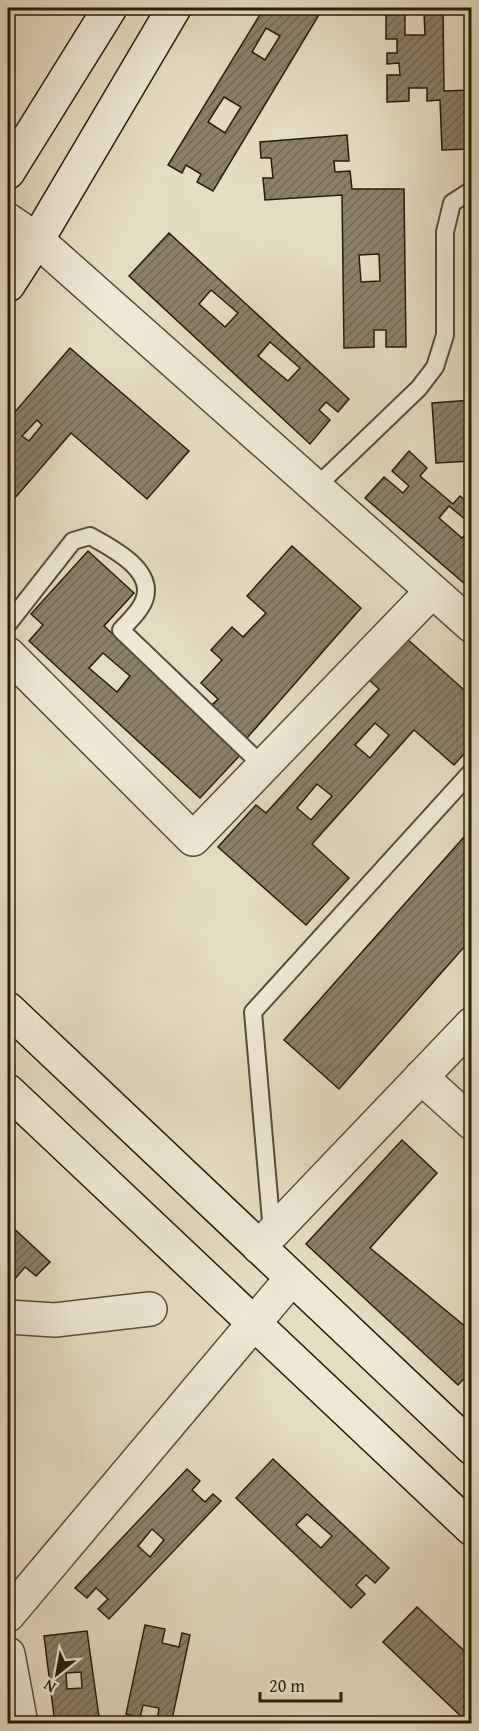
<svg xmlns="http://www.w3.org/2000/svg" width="479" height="1731" font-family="'Gentium Book Plus',serif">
<defs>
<pattern id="building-hatch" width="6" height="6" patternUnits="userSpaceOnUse" patternTransform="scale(1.5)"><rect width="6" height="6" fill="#8a806a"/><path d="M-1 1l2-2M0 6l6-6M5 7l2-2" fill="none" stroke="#716855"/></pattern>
</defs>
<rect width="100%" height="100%" fill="#e5ddc2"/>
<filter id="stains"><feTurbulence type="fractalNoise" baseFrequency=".00333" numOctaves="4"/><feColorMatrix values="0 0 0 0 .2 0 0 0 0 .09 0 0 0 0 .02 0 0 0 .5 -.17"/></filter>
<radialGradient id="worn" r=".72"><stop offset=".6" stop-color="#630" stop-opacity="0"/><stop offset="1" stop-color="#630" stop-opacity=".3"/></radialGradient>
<g fill="url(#building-hatch)" stroke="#281c0b" stroke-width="1.5" fill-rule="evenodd">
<path d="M264 8H323L213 191 197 182 201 174 186 165 182 173 168 165ZM266 28 280 36 265 60 252 52ZM224 97 241 107 225 133 208 122Z"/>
<path d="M443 11 444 91 472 90V149L442 150 440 100 427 101V88H409V101L387 102V75H400L399 63 387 64V53H397V39H386V12H405V35H425L424 12Z"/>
<path d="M347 135 349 161H334L335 172 350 171 352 189H404L406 347H386V330H374V347L344 348 342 195 265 200 263 178H273L271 158H261L260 142ZM379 254 380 281 361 282 359 255Z"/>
<path d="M169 233 349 399 338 412 326 402 319 410 330 420 310 444 129 276ZM211 290 238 313 225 327 199 304ZM270 342 300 368 288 381 258 356Z"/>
<path d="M70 348 189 451 147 499 71 433 8 506V420ZM37 420 42 425 29 441 22 436Z"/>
<path d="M472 400V461L436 463 432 403Z"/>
<path d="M409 451 427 468 420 476 453 504 460 496 472 506V525L449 506 439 518 462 538 472 528V590L365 498 384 477 403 493 409 486 392 471Z"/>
<path d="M292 546 361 608 247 738 211 706 218 699 201 683 222 660 211 650 232 627 243 637 266 613 247 596Z"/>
<path d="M88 551 134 593 104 626 242 753 200 798 29 641 43 625 31 614ZM103 653 130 676 117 692 89 668Z"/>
<path d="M406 638 472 697V745L454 765 414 730 312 844 349 878 306 925 218 847 256 805 266 813 379 689 369 680ZM375 723 389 735 370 758 355 745ZM317 784 332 796 311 820 297 808Z"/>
<path d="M472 828V938L339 1089 284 1040Z"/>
<path d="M402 1140 437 1173 370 1248 472 1332V1370L458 1385 306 1244Z"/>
<path d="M8 1223 50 1262 36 1276 25 1267 14 1280 8 1274Z"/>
<path d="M273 1459 389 1568 375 1583 366 1575 356 1585 365 1594 351 1608 236 1498ZM307 1514 332 1536 321 1548 296 1525Z"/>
<path d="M187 1469 200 1481 192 1490 205 1502 213 1494 221 1501 109 1619 98 1609 108 1599 96 1588 87 1598 75 1588ZM152 1529 164 1540 150 1557 138 1546Z"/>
<path d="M417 1607 472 1658V1724H469L383 1642Z"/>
<path d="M145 1625 165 1629 162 1643 179 1647 182 1633 190 1635 171 1724 157 1721 159 1708 143 1705 140 1718 126 1714Z"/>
<path d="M87 1631 100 1724H55L44 1636ZM81 1672 82 1688 67 1689 66 1673Z"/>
</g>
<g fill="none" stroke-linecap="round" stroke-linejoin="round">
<defs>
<g id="lane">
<path d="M316 487 419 388 435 367 445 335V232L452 203 472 190"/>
<path d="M8 624 73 541 90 536C114 549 163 574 140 608 135 616 127 623 121 630L263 766"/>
<path d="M272 1232 253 1012 472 771"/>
</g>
<g id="street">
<path d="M8 220 37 240 472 626"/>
<path d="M8 654 193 839 432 591"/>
<path d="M421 1077 472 1123"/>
<path d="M259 1247 472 1024"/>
<path d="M8 1317 55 1320 150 1309"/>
<path d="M8 1615 292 1278"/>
<path d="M8 1654 21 1724"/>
</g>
<g id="secondary">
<path d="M8 172 110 8"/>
<path d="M8 285 37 240 174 8"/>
<path d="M8 1009 472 1448"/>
<path d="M8 1091 472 1529"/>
</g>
</defs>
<use href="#lane" stroke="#574c39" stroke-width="20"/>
<use href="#street" stroke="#574c39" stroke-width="36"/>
<use href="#secondary" stroke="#281c0b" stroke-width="36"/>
<use href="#lane" stroke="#eee9d7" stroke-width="16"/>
<use href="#street" stroke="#eee9d7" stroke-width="33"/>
<use href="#secondary" stroke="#eee9d7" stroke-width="33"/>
</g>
<rect width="479" height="1731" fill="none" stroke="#e5ddc2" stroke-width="30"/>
<rect x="9" y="9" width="461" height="1713" fill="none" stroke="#281c0b" stroke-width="3"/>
<rect x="15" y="15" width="449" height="1701" fill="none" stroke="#281c0b" stroke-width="1.5"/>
<g transform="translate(57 1674) rotate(211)" stroke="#eee9d7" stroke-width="4.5" paint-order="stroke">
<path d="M0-4.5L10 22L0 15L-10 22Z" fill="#281c0b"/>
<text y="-9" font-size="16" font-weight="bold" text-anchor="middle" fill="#281c0b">N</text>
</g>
<path d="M260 1692v9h81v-9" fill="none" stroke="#281c0b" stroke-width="3"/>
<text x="269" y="1692" font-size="18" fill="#281c0b" stroke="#eee9d7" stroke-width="4.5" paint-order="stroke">20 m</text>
<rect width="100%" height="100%" filter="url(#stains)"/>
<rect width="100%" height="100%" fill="url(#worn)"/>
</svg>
